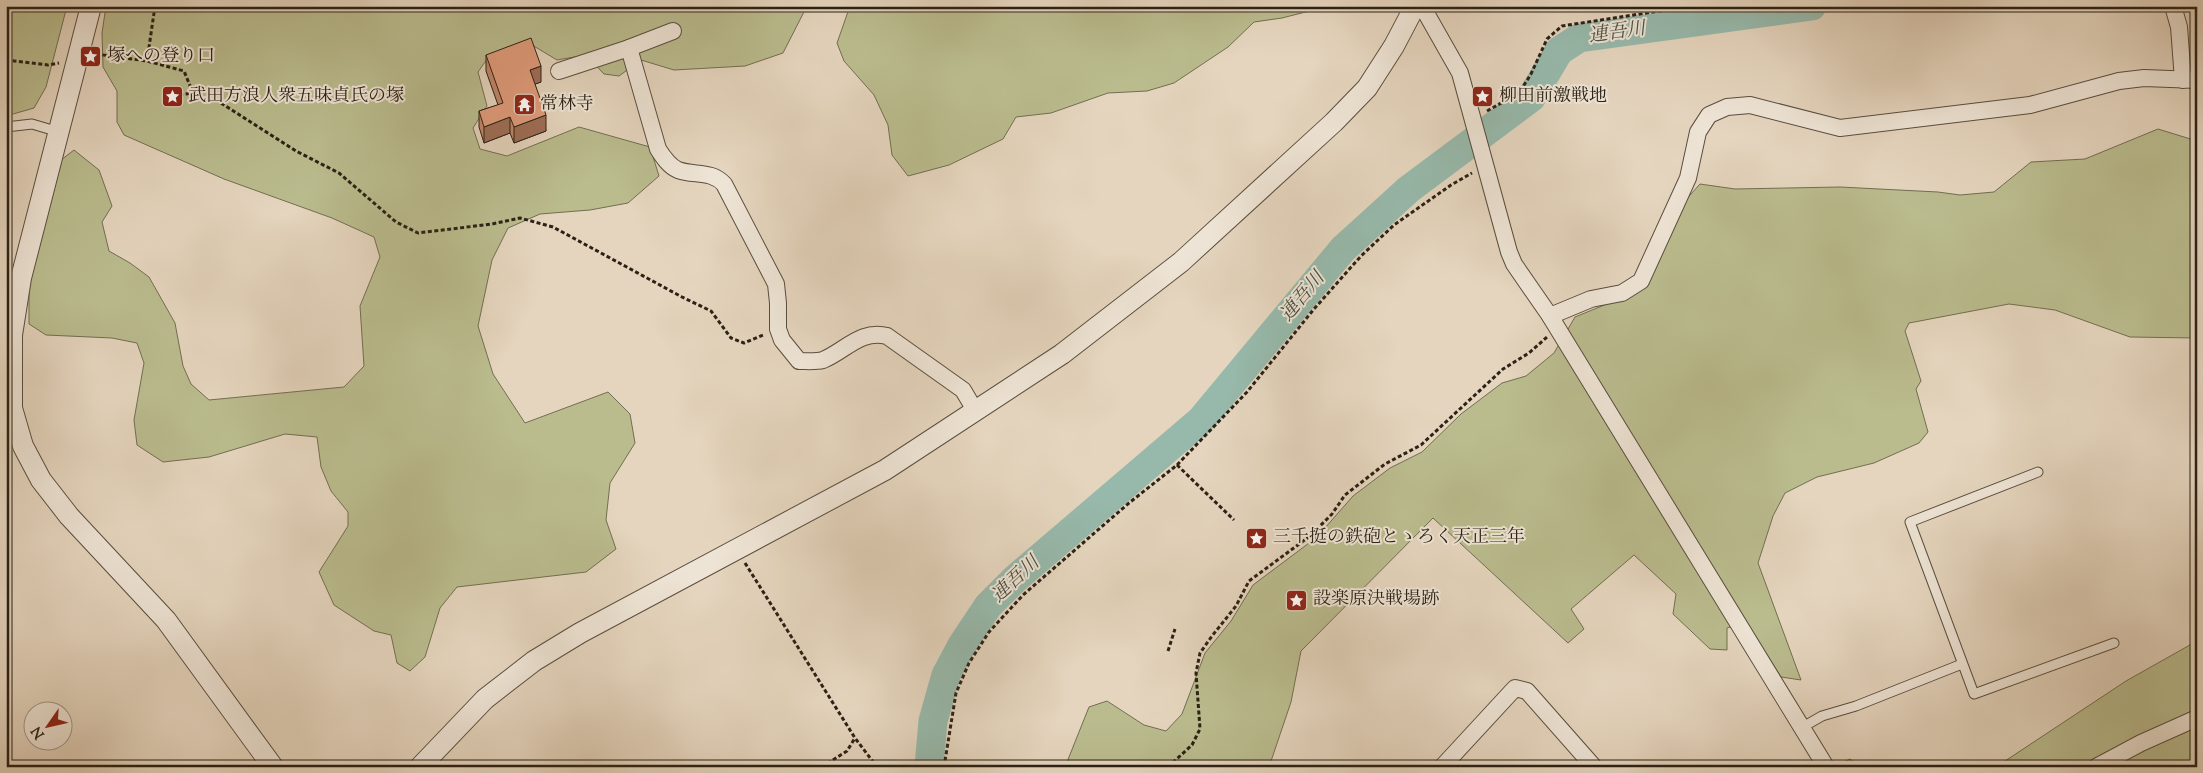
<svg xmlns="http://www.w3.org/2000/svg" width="2203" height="773" font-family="'Sorts Mill Goudy','Noto Serif JP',serif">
<rect width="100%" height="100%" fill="#e5d5be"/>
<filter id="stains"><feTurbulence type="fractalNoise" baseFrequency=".004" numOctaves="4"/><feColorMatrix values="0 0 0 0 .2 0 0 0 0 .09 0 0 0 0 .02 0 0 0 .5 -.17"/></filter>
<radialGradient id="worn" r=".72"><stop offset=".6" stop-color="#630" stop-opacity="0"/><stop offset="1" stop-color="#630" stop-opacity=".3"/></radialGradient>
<g fill="#babc8e" stroke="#726e52">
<path d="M6 6H67L46 87 34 108 6 116Z"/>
<path d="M106 6H807L783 53 745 66 674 70 641 60 619 76 604 74 586 55 557 60 532 45 485 62 478 72 487 106 473 128 480 149 507 156 579 127 650 147 659 176 628 203 590 210 540 214 508 228 492 260 478 326 493 374 525 423 608 392 630 414 635 443 610 483 606 520 616 549 586 572 457 587 440 608 425 657 410 671 397 663 391 635 374 631 334 605 319 572 348 526V512L331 491 321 467 317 437 285 434 209 457 163 462 137 445 134 420 144 363 137 343 112 338 46 335 29 324V278L61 160 74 150 99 170 112 206 102 222 109 251 130 263 149 277 175 323 183 366 191 384 209 400 344 387 364 366 360 306 380 257 374 237 332 218 224 179 124 135 117 122V91L103 67 102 33Z"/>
<path d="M850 6H1329L1282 18 1254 22 1228 47 1174 83 1147 91 1108 93 1051 113 1016 117 1003 139 949 165 908 176 892 155 888 125 874 95 844 61 837 43Z"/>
<path d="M2158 129 2197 141V338L2130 337 2055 310 2009 304 1909 323 1905 331 1921 381 1916 389 1928 432 1919 443 1874 463 1817 477 1785 493 1773 516 1758 563 1801 680 1781 677 1745 622 1727 628V650L1710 649 1673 614 1676 594 1634 555 1571 609 1584 629 1568 643 1433 518 1301 651 1291 702 1269 767H1065L1089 707 1107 701 1144 725 1166 731 1182 714 1205 653 1231 621 1253 585 1317 537 1353 496 1390 468 1422 452 1461 414 1502 383 1526 376 1554 353 1575 317 1624 297 1681 205 1700 184 1735 189 1840 187 1938 192 1960 195 1994 192 2031 162 2085 159Z"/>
<path d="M2197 641V767H1996L2126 681Z"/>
<path d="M1850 759 1860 767 1835 766Z"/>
</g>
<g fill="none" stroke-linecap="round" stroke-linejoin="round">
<path stroke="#97b9ab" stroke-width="29" d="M929 767 933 721 946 675 962 645 988 606 1015 579 1201 420 1343 249 1409 189 1531 98 1559 51 1579 38 1812 6"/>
<defs>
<g id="service">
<path d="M6 127 32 124 59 132"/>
<path d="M2038 472 1910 522 1974 694 2114 643"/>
<path d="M1801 728 1822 716 1856 706 1962 664"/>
</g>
<g id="minor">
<path d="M1422 6 1460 73 1509 252 1514 264 1550 316 1826 767"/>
<path d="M2173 6 2179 27 2183 80"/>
<path d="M629 48 658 149C663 157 669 166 678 170 694 176 711 170 724 184L776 284 778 303V329L782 340 799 361C807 361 815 362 823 360 845 351 861 329 887 336L963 390 976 412"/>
<path d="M559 71 629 48 673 31"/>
<path d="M1550 316 1591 299 1622 293 1641 281 1688 178 1698 132 1709 115 1727 107 1750 105 1840 128 2030 105 2119 81 2144 78 2197 80"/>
<path d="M1442 767 1515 688 1527 691 1594 767"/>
<path d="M2096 767 2141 743 2197 718"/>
</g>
<g id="tertiary">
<path d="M91 6 21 278 12 335V408L23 446 41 480 69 516 166 620 273 767"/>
<path d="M420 767 485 699 534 661 580 633 885 470 1062 354 1181 262 1334 122 1367 88 1394 46 1415 6"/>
</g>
</defs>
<use href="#service" stroke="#5a4e3f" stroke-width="11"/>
<use href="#minor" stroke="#5a4e3f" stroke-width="18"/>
<use href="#tertiary" stroke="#5a4e3f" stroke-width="22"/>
<g stroke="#2b2115" stroke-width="3" stroke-dasharray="4 2.5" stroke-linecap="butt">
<path d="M96 54 147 61 184 71 193 93 178 95"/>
<path d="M6 60 48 65 59 63"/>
<path d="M147 61 155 6"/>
<path d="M221 103 296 151 339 173 396 222 418 233 492 224 520 218 553 227 682 297 711 311 731 338 744 343 763 335"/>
<path d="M1487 111 1519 93 1531 74 1547 39 1562 26 1692 6"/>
<path d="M1177 465 1234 520"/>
<path d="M745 563 855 738 877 767"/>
<path d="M1168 651 1175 629"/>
<path d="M822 767 847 751 855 738"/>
<path d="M944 767 956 693 969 663 989 632 1023 595 1129 503 1177 465 1247 392 1314 309 1361 256 1394 225 1451 185 1472 173"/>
<path d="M1168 767 1192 745 1200 729 1196 673 1200 653 1212 636 1236 606 1249 581 1310 536 1332 514 1345 495 1385 464 1421 445 1503 369 1529 353 1547 337"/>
</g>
<use href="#service" stroke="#eee4d5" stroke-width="9"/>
<use href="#minor" stroke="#eee4d5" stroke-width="16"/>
<use href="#tertiary" stroke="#eee4d5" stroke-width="20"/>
</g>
<path fill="#c28569" stroke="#2b2115" d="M486 55 541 82 535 84 546 131 514 143 510 133 484 143 479 127V111L498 105 486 71Z"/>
<g fill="#9e6c55" stroke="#2b2115">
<path d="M541 66V82L530 86V70Z"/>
<path d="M546 115V131L514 143V127Z"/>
<path d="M510 117V133L484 143V127Z"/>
</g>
<path fill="#e19b7a" stroke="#2b2115" d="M531 38 541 66 530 70 546 115 514 127 510 117 484 127 479 111 503 103 486 55Z"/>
<defs>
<symbol id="sight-square" viewBox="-11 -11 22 22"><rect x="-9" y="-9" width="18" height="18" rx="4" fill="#8f2418" stroke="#eee4d5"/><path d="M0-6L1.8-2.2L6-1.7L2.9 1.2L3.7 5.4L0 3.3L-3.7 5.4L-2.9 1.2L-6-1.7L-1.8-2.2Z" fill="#fff"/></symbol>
<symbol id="temple-square" viewBox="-11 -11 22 22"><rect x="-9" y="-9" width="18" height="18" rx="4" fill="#8f2418" stroke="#eee4d5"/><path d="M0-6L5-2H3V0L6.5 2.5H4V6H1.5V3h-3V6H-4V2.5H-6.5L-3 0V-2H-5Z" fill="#fff"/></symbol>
</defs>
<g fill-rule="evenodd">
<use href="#sight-square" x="78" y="44" width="25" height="25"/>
<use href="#sight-square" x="160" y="84" width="25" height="25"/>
<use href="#sight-square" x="1470" y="84" width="25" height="25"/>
<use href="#temple-square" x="512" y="92" width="25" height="25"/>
<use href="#sight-square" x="1244" y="526" width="25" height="25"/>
<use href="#sight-square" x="1284" y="588" width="25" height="25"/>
</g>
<g text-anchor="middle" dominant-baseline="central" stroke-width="4" stroke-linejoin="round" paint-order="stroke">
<g font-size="18" fill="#2b2115" stroke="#eee4d5" text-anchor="start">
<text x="107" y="57">塚への登り口</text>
<text x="188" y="97">武田方浪人衆五味貞氏の塚</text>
<text x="1499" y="97">柳田前激戦地</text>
<text x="540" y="105">常林寺</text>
<text x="1273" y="538">三千挺の鉄砲とゝろく天正三年</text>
<text x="1313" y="600">設楽原決戦場跡</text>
</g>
<g font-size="19" font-style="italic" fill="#4b4f42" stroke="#eee4d5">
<text transform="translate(1617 33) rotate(-8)">連吾川</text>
<text transform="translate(1303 297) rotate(-50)">連吾川</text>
<text transform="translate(1016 580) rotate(-43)">連吾川</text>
</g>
</g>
<rect width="2203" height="773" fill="none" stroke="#e5d5be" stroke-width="25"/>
<rect x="8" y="8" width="2188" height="758" fill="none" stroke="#2b2115" stroke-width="2.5"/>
<rect x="12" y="12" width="2178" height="748" fill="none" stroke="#2b2115"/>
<g transform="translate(48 726) rotate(236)"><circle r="24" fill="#eee4d5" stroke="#a09688"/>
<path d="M0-4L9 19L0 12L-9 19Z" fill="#8f2418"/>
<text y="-8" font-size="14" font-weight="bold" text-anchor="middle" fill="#2b2115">N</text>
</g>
<rect width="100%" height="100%" filter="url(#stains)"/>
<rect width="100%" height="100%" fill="url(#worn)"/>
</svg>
